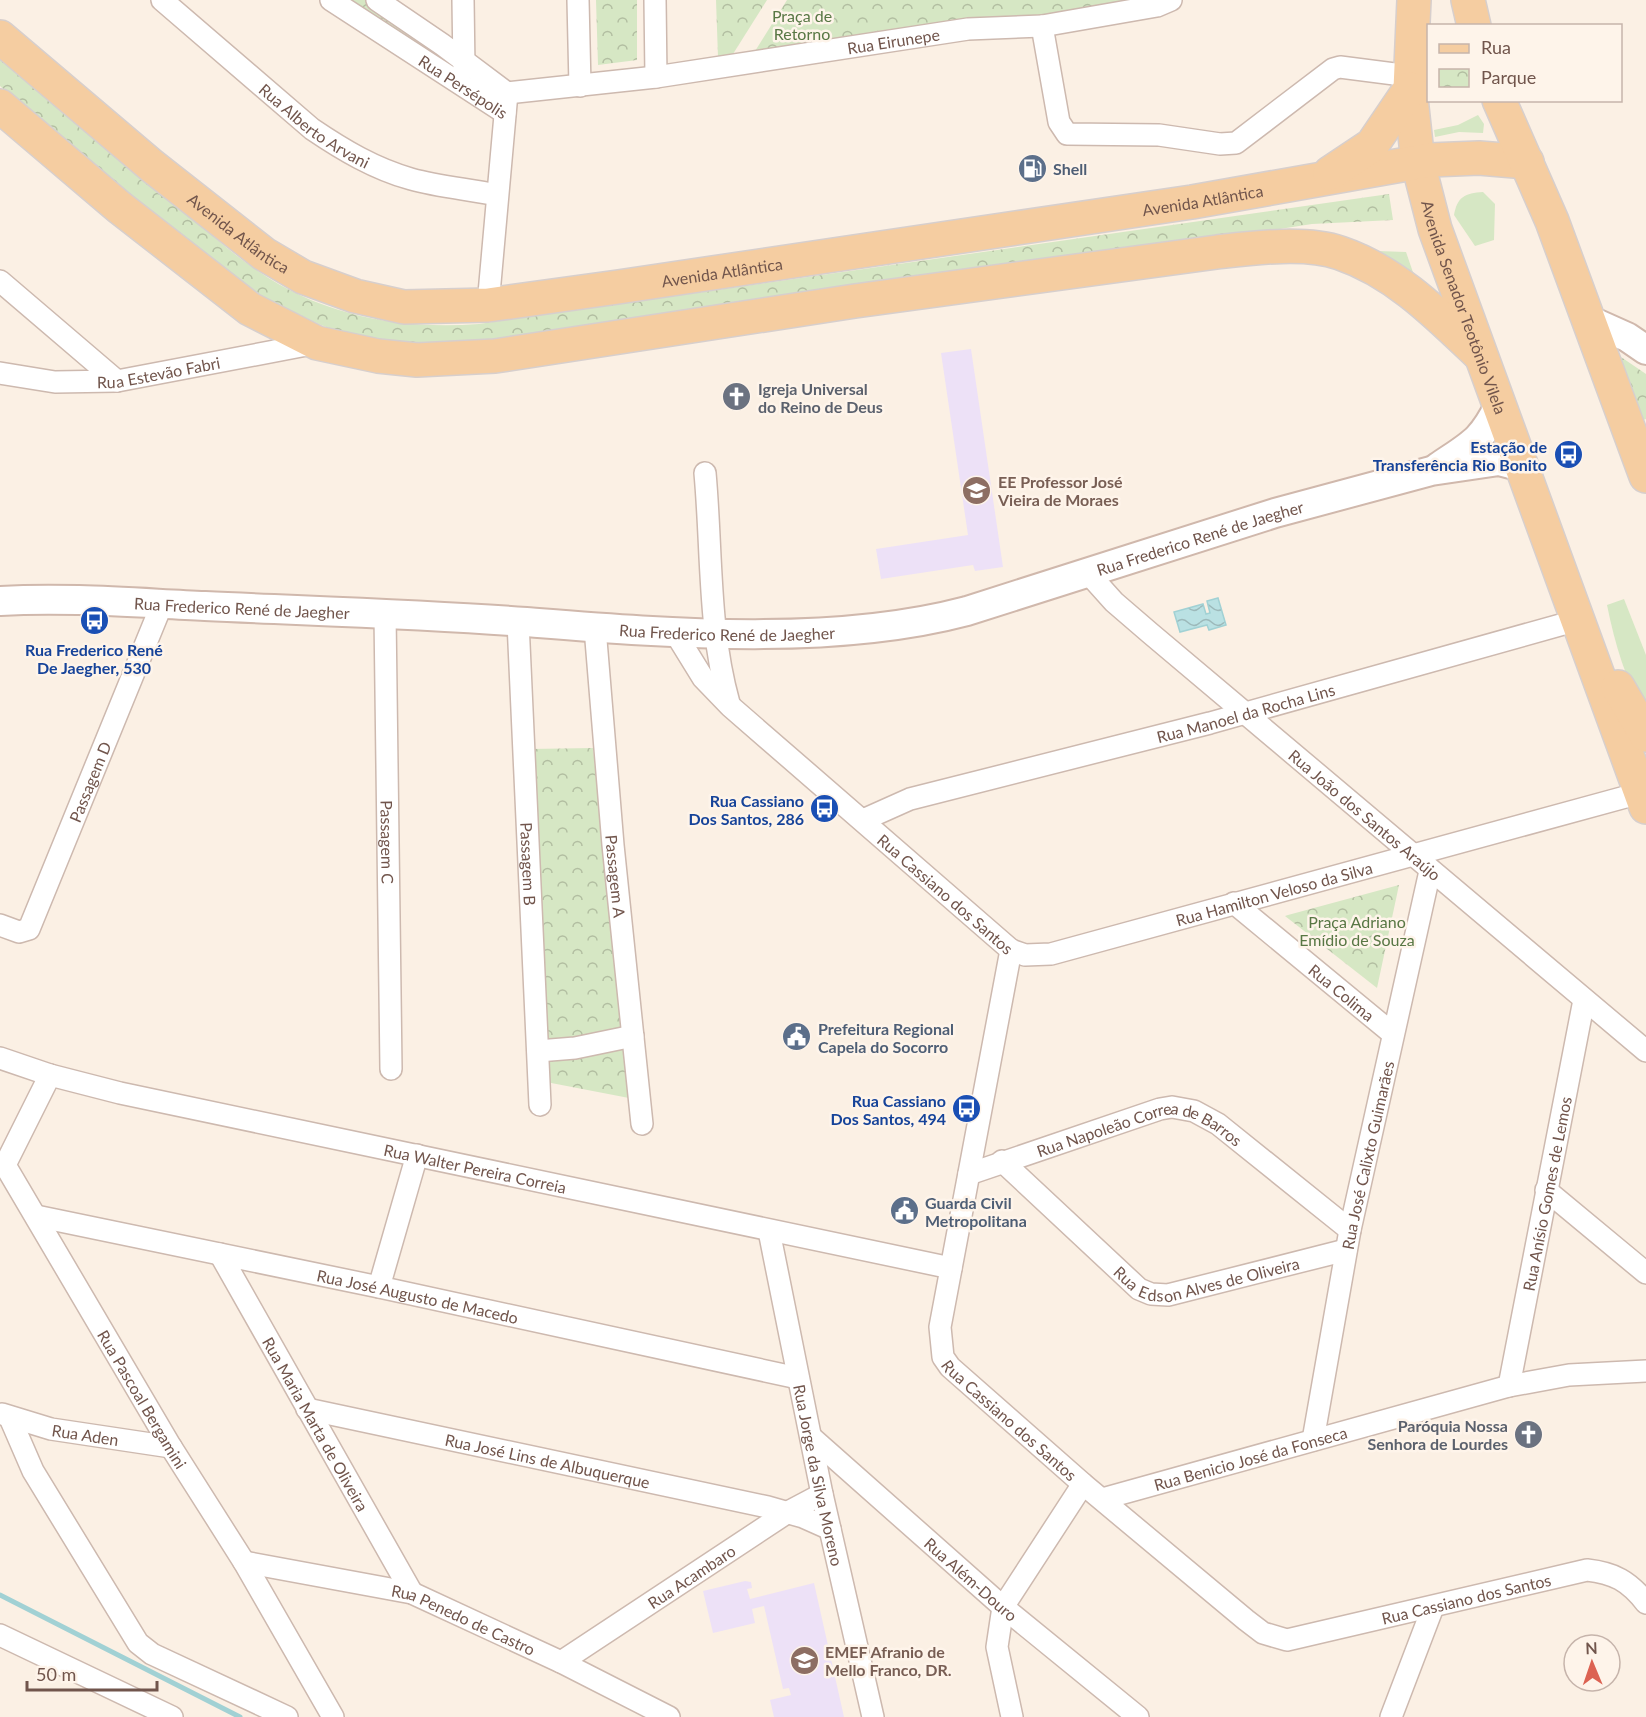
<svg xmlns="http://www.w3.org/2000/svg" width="1646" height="1717" font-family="Lato,sans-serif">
<defs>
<pattern id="park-crowns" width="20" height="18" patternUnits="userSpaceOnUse" patternTransform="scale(1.5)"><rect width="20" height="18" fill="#d6e7c4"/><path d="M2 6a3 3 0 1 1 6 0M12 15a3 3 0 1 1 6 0" fill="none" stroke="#b2bea1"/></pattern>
<pattern id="water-waves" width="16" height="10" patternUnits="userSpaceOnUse" patternTransform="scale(1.5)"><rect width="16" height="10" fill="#bae1e3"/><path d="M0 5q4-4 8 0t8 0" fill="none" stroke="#9cb9ba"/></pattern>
</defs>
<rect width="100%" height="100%" fill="#fbf0e4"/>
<g fill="#ede1f7">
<path d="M971 349 1003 567 975 571 973 565 881 579 876 549 968 535 941 353Z"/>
<path d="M745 1581 751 1582 752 1588 747 1589 750 1599 814 1583 844 1717H774L770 1700 791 1695 789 1688 783 1689 764 1606 752 1609 755 1623 713 1633 703 1591Z"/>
</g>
<g fill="#d6e7c4">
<path d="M1478 115 1484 124 1483 133 1459 132 1435 137 1434 130 1458 125Z"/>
<path d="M1483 192 1495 204 1494 240 1475 246 1454 215C1457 197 1465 193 1483 192Z"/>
<path d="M1348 250 1406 252 1417 284Z"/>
<path d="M1624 599 1646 655V717C1626 681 1615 645 1607 605Z"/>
</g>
<g fill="url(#park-crowns)">
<path d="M338 0H367L442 55 440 58Z"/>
<path d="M596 0H637V60L598 65Z"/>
<path d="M716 0H767L733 54 718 57Z"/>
<path d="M787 0H1153L752 56Z"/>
<path d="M0 54C53 99 107 144 160 189 192 216 223 248 258 271 323 316 401 330 479 324L1389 194 1393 220 1312 224 767 307 423 349 345 334 321 325 261 296 233 278 39 121 0 86Z"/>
<path d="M1621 357 1646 374V419L1636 422 1617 358Z"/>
<path d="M593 748 629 1098 546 1082 529 749Z"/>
<path d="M1399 885 1377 988 1285 916 1288 915Z"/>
</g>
<path fill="url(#water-waves)" stroke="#a1d1d4" stroke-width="1.5" d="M1218 598 1226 625 1209 630 1207 625 1180 632 1174 612 1203 604 1206 614 1210 613 1207 601Z"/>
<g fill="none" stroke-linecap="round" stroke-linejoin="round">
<path stroke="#a1d1d4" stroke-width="5" d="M0 1595 240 1717"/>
<defs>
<g id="street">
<path id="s1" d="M162 0 312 129C343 150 375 169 411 179 439 187 468 189 497 195"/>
<path id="s2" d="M331 0 505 113"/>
<path d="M377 0 443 45 507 93 488 305"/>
<path d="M463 0 464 68"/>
<path d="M578 0 580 86"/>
<path d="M655 0 656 77"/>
<path d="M1042 26 1059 122 1067 134 1159 135 1220 144 1236 143 1333 69 1340 67 1410 76"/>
<path id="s3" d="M507 93 656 77 968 29 1042 26 1157 6 1171 0"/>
<path d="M0 281 117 381"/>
<path id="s4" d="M0 373 55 382 117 381 317 343"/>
<path d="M705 473C712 549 708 629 729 703"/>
<path id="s5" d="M1088 573 1114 602 1150 633 1646 1051"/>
<path id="s6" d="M385 614 391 1069"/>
<path id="s7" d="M518 622 540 1105"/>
<path id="s8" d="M595 628 613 845 642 1124"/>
<path id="s9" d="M674 631 703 678 730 706 1011 950 940 1327 943 1357 950 1367 1083 1484 1246 1620 1263 1633 1287 1640 1587 1570C1614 1573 1629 1581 1646 1603"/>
<path id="s10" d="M863 820 910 799 1210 723 1578 620"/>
<path id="s11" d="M1234 903 1393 1034"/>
<path id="s12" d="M0 925 19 932 29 929 162 604"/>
<path id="s13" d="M1011 950 1025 955 1051 954 1640 793"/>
<path d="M538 1051 575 1048 633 1036"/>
<path id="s14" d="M0 1058 50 1075 120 1093 951 1268"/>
<path id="s15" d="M50 1075 5 1165 171 1447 244 1562 333 1717"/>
<path id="s16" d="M1002 1161 1139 1289 1151 1294 1168 1295 1346 1250"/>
<path id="s17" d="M969 1174 1160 1109 1172 1107 1194 1111 1218 1124 1350 1230"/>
<path d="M1546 1190 1646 1273"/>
<path id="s18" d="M36 1216 379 1287 798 1378"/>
<path id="s19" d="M769 1231 822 1494 873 1717"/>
<path id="s20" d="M220 1254 412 1593"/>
<path d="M379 1287 417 1155"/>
<path id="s21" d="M1509 1386 1584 1000"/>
<path id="s22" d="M307 1409 768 1507 803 1517 830 1529"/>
<path id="s23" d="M2 1414 51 1429 171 1447"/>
<path d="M10 1418 33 1471 138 1643 152 1654 287 1717"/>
<path id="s24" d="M811 1437 1003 1607 1138 1717"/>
<path id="s25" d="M1313 1440 1350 1230 1430 871"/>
<path id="s26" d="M1102 1499 1509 1386 1569 1375 1646 1371"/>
<path id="s27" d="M244 1562 412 1593 561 1662 669 1717"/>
<path d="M0 1635 172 1717"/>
<path id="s28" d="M561 1662 788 1512 822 1494"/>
<path d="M1012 1717 997 1647 1003 1607 1083 1484"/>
<path d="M1391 1717 1433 1607"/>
</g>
<g id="secondary">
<path d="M1589 320 1627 337 1646 350"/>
<path d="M1438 467C1472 444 1481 442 1500 404"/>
<path id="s29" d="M0 601C68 597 137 603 205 606 312 611 419 614 526 622 666 633 831 647 967 611L1275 513 1431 471 1499 461 1522 467"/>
</g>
<g id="primary">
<path id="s30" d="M1414 0 1410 89 1418 163 1435 229 1646 807"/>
<path d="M1468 0 1474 26"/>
<path id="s31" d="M0 37 152 166 264 254 303 277 355 296 404 307 488 305 618 287 1192 202 1430 160 1479 158 1527 162"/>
<path d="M1499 100 1552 221 1646 476"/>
<path d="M0 106 119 207 250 309 317 343 378 356 417 360 495 356 855 301 1217 252C1252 248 1306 241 1340 253 1396 272 1438 315 1480 355"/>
<path d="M1330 173 1372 145 1410 89"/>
<path d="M1618 687 1646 735"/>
</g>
</defs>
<use href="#street" stroke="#cdb9af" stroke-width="24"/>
<use href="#secondary" stroke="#d0b8ac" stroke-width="32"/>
<use href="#primary" stroke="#d7cfcd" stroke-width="36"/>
<use href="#street" stroke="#fff" stroke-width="21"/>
<use href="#secondary" stroke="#fff" stroke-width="28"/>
<use href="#primary" stroke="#f5cda1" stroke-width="33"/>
</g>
<defs>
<symbol id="fuel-disc" viewBox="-11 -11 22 22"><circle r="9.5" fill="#5c6f8a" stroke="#fef4ea"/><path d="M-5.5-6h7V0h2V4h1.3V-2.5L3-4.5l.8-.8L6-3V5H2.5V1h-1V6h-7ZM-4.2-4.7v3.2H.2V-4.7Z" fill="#fff"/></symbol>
<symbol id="church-disc" viewBox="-11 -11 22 22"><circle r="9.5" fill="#6b7280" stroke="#fef4ea"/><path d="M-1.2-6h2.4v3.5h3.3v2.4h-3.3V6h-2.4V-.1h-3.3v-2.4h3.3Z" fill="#fff"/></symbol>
<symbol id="bus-disc" viewBox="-11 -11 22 22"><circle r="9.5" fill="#1a4fb4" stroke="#fef4ea"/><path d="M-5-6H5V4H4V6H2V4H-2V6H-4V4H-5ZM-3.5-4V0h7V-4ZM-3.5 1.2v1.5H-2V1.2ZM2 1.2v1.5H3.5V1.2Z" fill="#fff"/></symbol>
<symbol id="school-disc" viewBox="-11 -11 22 22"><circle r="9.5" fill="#8d6e63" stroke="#fef4ea"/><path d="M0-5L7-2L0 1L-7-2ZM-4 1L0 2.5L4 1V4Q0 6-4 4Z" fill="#fff"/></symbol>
<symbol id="civic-disc" viewBox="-11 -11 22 22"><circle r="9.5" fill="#5c6f8a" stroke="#fef4ea"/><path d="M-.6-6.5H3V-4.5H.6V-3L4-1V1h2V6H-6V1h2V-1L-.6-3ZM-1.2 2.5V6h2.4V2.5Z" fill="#fff"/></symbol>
</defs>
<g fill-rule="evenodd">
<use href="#fuel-disc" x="1016" y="152" width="33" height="33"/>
<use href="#church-disc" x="720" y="380" width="33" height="33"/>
<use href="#bus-disc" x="1552" y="438" width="33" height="33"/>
<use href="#school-disc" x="960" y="474" width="33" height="33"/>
<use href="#bus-disc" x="78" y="604" width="33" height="33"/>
<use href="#bus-disc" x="808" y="792" width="33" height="33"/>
<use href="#civic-disc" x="780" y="1020" width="33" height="33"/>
<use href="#bus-disc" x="950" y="1092" width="33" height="33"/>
<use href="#civic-disc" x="888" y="1194" width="33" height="33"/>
<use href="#church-disc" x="1512" y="1418" width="33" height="33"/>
<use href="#school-disc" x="788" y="1644" width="33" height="33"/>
</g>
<g text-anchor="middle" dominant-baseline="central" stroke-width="5" stroke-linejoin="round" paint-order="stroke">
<g font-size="16" fill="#587744" stroke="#fef4ea">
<text x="802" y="15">Praça de<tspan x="802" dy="18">Retorno</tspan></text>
<text x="1357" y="921">Praça Adriano<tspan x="1357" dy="18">Emídio de Souza</tspan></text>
</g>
<g font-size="16" fill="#71554c" stroke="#fef4ea">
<text stroke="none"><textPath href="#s3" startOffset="390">Rua Eirunepe</textPath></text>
<text stroke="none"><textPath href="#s2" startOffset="158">Rua Persépolis</textPath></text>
<text stroke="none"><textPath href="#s1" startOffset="198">Rua Alberto Arvani</textPath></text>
<text stroke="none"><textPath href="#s31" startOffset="1299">Avenida Atlântica</textPath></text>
<text stroke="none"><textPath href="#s31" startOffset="309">Avenida Atlântica</textPath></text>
<text stroke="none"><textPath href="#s31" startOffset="813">Avenida Atlântica</textPath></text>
<text stroke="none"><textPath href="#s30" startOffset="315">Avenida Senador Teotônio Vilela</textPath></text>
<text stroke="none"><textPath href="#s4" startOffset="160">Rua Estevão Fabri</textPath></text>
<text stroke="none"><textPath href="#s29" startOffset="1214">Rua Frederico René de Jaegher</textPath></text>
<text stroke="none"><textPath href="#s29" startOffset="242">Rua Frederico René de Jaegher</textPath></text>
<text stroke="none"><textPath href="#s29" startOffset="728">Rua Frederico René de Jaegher</textPath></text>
<text stroke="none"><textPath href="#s10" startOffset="398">Rua Manoel da Rocha Lins</textPath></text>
<text stroke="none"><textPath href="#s12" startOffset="190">Passagem D</textPath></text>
<text stroke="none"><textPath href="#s5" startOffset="368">Rua João dos Santos Araújo</textPath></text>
<text stroke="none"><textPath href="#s6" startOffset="228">Passagem C</textPath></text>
<text stroke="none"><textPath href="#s7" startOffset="242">Passagem B</textPath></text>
<text stroke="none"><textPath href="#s8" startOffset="249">Passagem A</textPath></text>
<text stroke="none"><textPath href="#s13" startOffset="272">Rua Hamilton Veloso da Silva</textPath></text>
<text stroke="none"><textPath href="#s9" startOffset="380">Rua Cassiano dos Santos</textPath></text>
<text stroke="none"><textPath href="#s11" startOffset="140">Rua Colima</textPath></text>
<text stroke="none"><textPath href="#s17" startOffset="182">Rua Napoleão Correa de Barros</textPath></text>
<text stroke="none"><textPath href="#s25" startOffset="290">Rua José Calixto Guimarães</textPath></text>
<text stroke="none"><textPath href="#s14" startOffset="488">Rua Walter Pereira Correia</textPath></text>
<text stroke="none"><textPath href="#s21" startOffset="196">Rua Anísio Gomes de Lemos</textPath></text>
<text stroke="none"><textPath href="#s16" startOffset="255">Rua Edson Alves de Oliveira</textPath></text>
<text stroke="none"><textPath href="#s18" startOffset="390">Rua José Augusto de Macedo</textPath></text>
<text stroke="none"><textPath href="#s15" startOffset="372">Rua Pascoal Bergamini</textPath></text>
<text stroke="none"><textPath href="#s9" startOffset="972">Rua Cassiano dos Santos</textPath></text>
<text stroke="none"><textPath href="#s20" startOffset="195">Rua Maria Marta de Oliveira</textPath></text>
<text stroke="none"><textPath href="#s23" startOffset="86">Rua Aden</textPath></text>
<text stroke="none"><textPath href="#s26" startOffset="154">Rua Benicio José da Fonseca</textPath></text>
<text stroke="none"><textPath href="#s22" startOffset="246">Rua José Lins de Albuquerque</textPath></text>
<text stroke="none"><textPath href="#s19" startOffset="249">Rua Jorge da Silva Moreno</textPath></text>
<text stroke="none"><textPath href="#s28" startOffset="156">Rua Acambaro</textPath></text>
<text stroke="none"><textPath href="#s24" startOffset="214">Rua Além-Douro</textPath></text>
<text stroke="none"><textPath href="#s9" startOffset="1512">Rua Cassiano dos Santos</textPath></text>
<text stroke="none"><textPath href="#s27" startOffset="228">Rua Penedo de Castro</textPath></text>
</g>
<g font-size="16" font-weight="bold" fill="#4e5e75" stroke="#fef4ea" text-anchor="start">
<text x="1053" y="168">Shell</text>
<text x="818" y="1028">Prefeitura Regional<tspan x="818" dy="18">Capela do Socorro</tspan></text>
<text x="925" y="1202">Guarda Civil<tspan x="925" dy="18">Metropolitana</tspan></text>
</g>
<g font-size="16" font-weight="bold" fill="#5b616d" stroke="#fef4ea" text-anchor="start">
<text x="758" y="388">Igreja Universal<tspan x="758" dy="18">do Reino de Deus</tspan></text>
<text x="1508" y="1425" text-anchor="end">Paróquia Nossa<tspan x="1508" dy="18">Senhora de Lourdes</tspan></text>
</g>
<g font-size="16" font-weight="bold" fill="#164399" stroke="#fef4ea" text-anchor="end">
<text x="1547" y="446">Estação de<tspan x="1547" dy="18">Transferência Rio Bonito</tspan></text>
<text x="94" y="649" text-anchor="middle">Rua Frederico René<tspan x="94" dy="18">De Jaegher, 530</tspan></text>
<text x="804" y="800">Rua Cassiano<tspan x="804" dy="18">Dos Santos, 286</tspan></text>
<text x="946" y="1100">Rua Cassiano<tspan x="946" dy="18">Dos Santos, 494</tspan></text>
</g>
<g font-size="16" font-weight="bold" fill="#785e54" stroke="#fef4ea" text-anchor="start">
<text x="998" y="481">EE Professor José<tspan x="998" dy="18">Vieira de Moraes</tspan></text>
<text x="825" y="1651">EMEF Afranio de<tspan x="825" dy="18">Mello Franco, DR.</tspan></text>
</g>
</g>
<rect x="1427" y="24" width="195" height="78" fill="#fef4ea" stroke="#c6b4ab" stroke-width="1.5"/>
<rect x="1439" y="44" width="30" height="9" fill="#f5cda1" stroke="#c6b4ab" stroke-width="1.5"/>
<text x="1481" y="54" font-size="18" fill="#71554c">Rua</text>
<rect x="1439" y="69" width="30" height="18" fill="url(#park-crowns)" stroke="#c6b4ab" stroke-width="1.5"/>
<text x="1481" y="84" font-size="18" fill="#71554c">Parque</text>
<g transform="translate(1592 1663) rotate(358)"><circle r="28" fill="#fef4ea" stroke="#c6b4ab" stroke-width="1.5"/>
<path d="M0-4.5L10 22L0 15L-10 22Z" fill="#dc6252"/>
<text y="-9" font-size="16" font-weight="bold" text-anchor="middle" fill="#71554c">N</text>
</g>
<path d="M27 1681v9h130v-9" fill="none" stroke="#71554c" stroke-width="3"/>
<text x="36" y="1681" font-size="18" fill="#71554c" stroke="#fef4ea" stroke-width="4.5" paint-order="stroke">50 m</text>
</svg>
